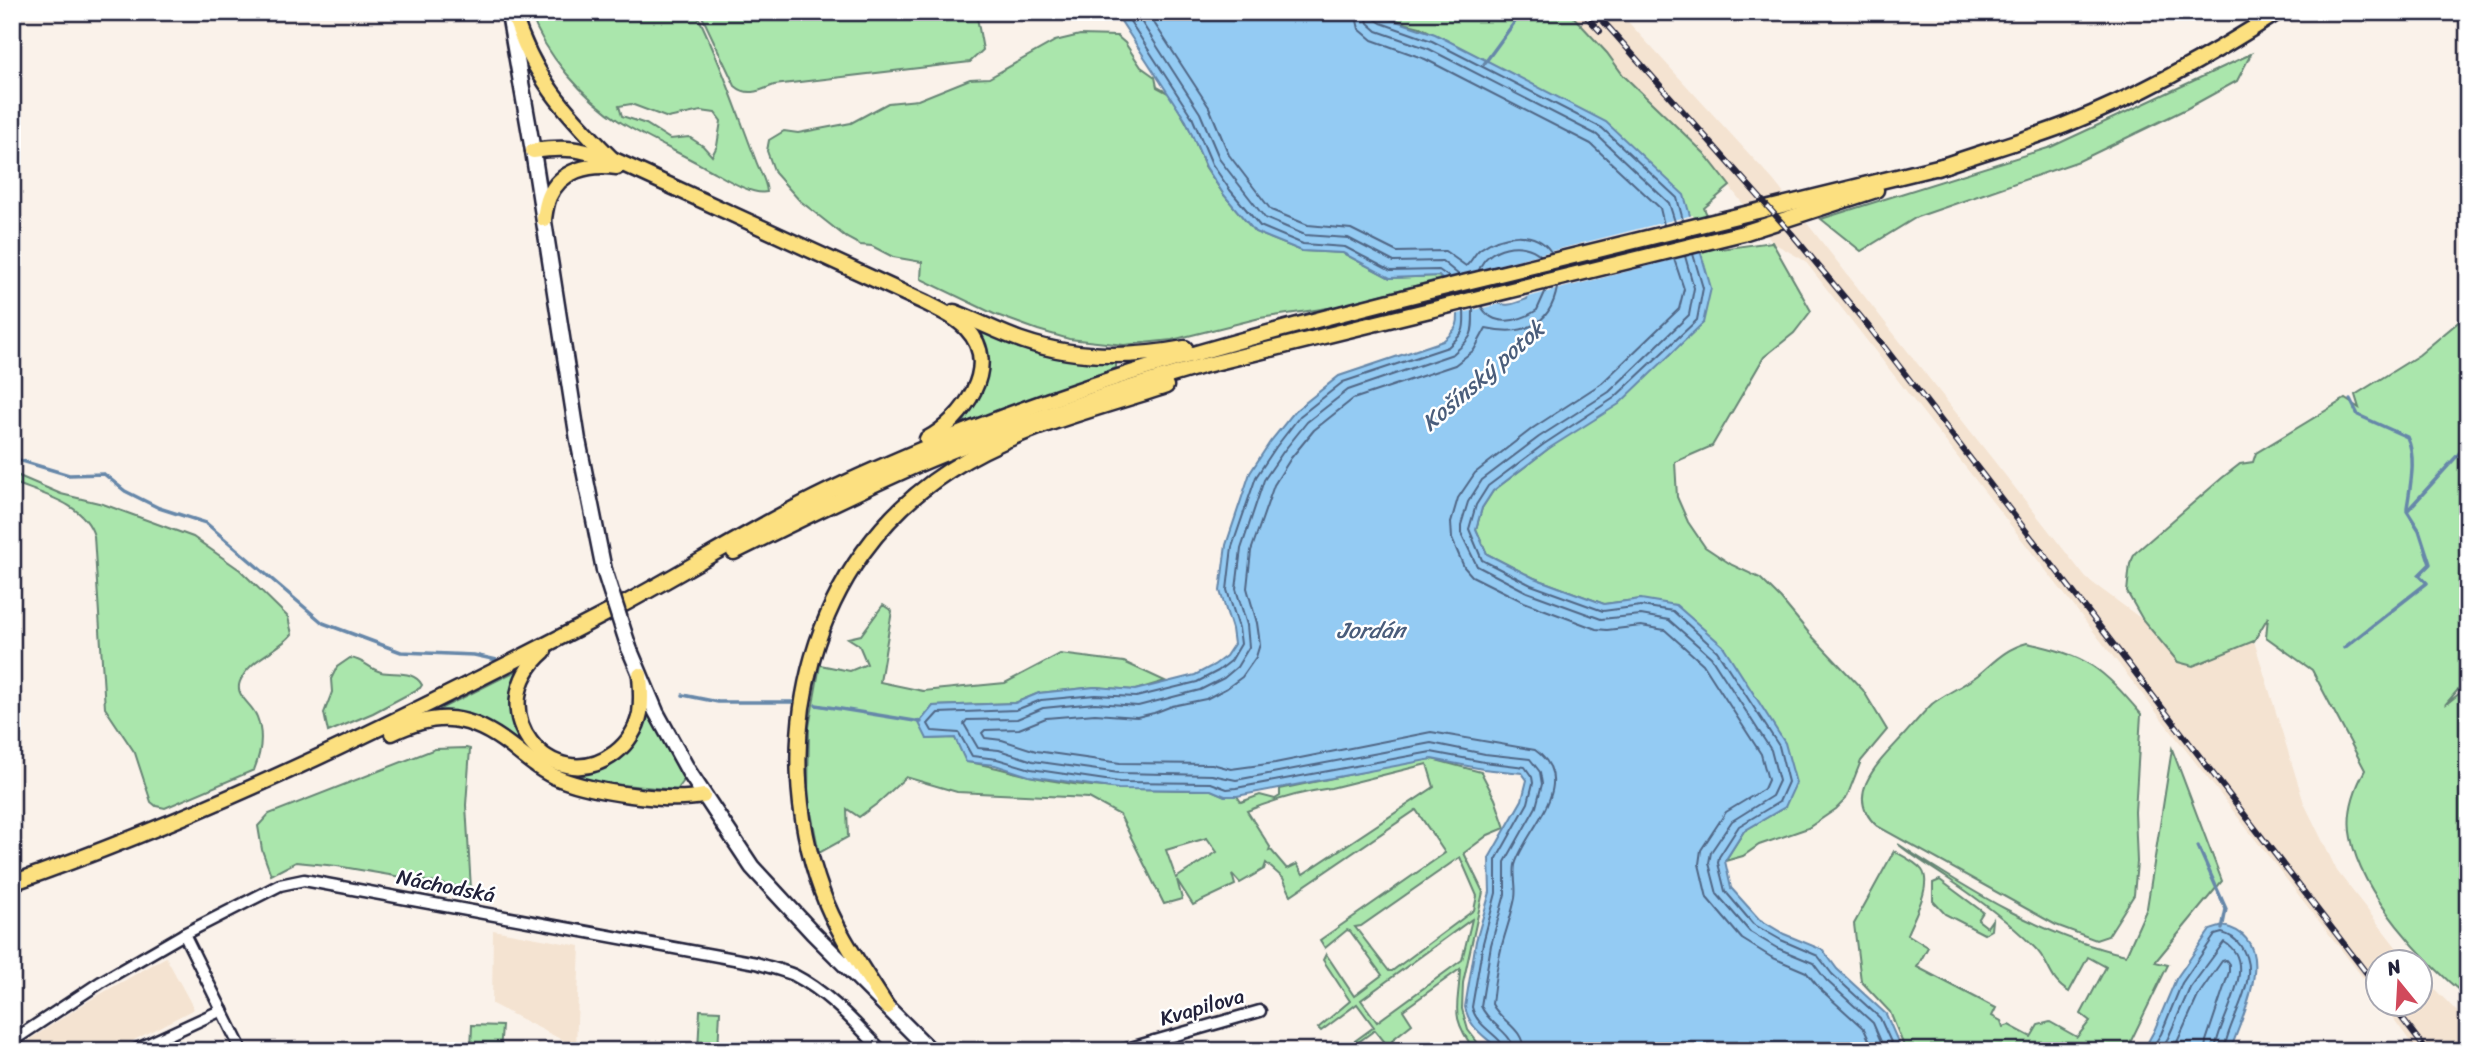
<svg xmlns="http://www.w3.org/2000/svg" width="2480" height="1063" font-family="Sriracha,sans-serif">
<rect width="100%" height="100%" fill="#faf2ea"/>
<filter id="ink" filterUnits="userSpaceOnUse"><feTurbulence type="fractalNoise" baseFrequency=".0143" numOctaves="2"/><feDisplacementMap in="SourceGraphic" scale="14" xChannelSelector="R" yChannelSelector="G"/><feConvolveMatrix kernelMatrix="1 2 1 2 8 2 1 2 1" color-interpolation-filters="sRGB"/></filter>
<g filter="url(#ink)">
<g fill="#f4e3d1">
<path d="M1569 12H1619L1773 180 2086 578 2143 620 2178 662 2193 666 2254 641 2304 803 2337 871 2407 961 2378 962V997L1805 261 1772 242 1704 153 1623 75 1607 53Z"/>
<path d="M493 930 580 946 576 1047 492 1004Z"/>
<path d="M166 957 194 1009 113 1051H12L90 1000Z"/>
<path d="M2421 975 2468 1023V1051H2417L2383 1004H2420Z"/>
</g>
<g fill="#aae6ac" stroke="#668474" stroke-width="2" fill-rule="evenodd">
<path d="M530 12H696C720 61 737 111 756 161 760 172 766 180 767 192 750 196 719 174 703 166 676 151 648 139 622 123 583 98 545 55 530 12ZM631 104 668 118 701 111 715 113 721 121 717 146 712 156 703 146 689 137 670 139 646 124 622 116 619 106Z"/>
<path d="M700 12H976L983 50 970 62 774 85C759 91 748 97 735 86Z"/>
<path d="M1379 12H1569L1607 53 1623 75 1704 153 1730 186 1704 208 1721 249 1772 242 1811 311 1794 333 1764 357 1712 446 1675 462 1677 497 1688 522 1705 547 1732 565 1760 578 1781 599 1809 633 1863 690 1887 730 1861 761 1846 799 1836 809 1808 828 1759 845 1743 856 1725 861 1744 831 1785 807 1641 599 1604 604 1534 578 1487 554 1476 529 1482 508 1493 491 1548 449 1703 323 1518 77 1420 27 1404 23Z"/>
<path d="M1080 35 1117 36 1125 43 1141 67 1155 77 1157 87 1170 94 1190 129 1205 166 1224 195 1255 232 1302 251 1343 253 1390 278 1439 276 1441 279 1335 307 1260 318 1172 340 1124 345 1069 339 1038 330 994 314 921 279 922 262 893 257 872 246 860 245 847 238 799 200 775 173 767 151 769 140 784 131 798 133 851 123 888 103 918 100 970 79 989 78 1055 41Z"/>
<path d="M2251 54 2237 81 2186 109 2079 161 1917 217 1861 251 1821 219 2051 147Z"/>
<path d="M2468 314V678L2445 705 2460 693 2468 701V998C2424 962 2362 895 2351 838 2346 814 2354 790 2365 770L2312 670 2266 637 2268 617 2254 641 2193 666 2178 662 2143 620 2127 592 2130 564 2135 553 2222 478 2240 464 2253 462 2256 453 2345 399 2359 408 2355 395 2419 355Z"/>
<path d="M983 331C1030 347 1066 360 1116 363V368L964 423C966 414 973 407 978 399 988 376 987 356 981 332Z"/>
<path d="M12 473 61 494 103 504 193 537 240 570 288 617 292 634C279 650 254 657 243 676 230 695 251 701 257 717 264 735 261 753 254 770L165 808 156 806 151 802 135 753 105 708 94 536C85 503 41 494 12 482Z"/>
<path d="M883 605 892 611 880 682 923 691 1005 683 1060 654 1124 662 1165 681 1135 690 1095 687 1039 693 1015 703 933 706 927 739 955 738 967 762C990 765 1007 771 1029 776 1089 790 1150 790 1211 790L1225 796H1237L1241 802 1260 795 1275 799 1280 796V789L1420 760 1432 759 1481 772 1495 799 1505 828 1488 835 1464 853 1483 892 1463 983 1462 1009 1468 1030 1484 1051H1475C1448 1013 1459 1009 1460 969L1403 1010 1412 1024 1392 1040 1399 1051H1392L1375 1030 1346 1051H1341L1374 1027 1357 1004 1321 1031 1318 1028 1350 1001 1323 960 1326 954 1354 996 1382 975 1350 931 1347 930 1325 948 1320 940 1445 853 1416 810 1291 895 1283 878 1266 863 1264 869 1240 883 1232 874 1235 885 1193 905 1177 880 1182 899 1164 904 1120 815 1089 798 957 792 906 777 878 803 859 817 847 809 848 837 819 853 808 797 809 727 820 665 850 671 867 664 859 645 848 638 861 635ZM1427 764 1434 787 1303 874 1297 864 1287 869 1271 850 1269 851 1270 847 1247 811C1274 800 1302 792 1331 788ZM1207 838 1217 852 1176 878 1166 850ZM1460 857 1477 896 1474 910 1392 971H1389L1355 927 1361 926ZM1472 919 1462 960 1377 1022 1361 1000Z"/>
<path d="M2027 643C2088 656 2101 667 2141 714L2135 812 2137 862 2134 895 2108 936 2096 940 2056 925 1877 826C1842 795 1880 761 1903 736 1912 726 1922 714 1932 704 1946 693 1964 686 1978 675 1995 661 2005 649 2027 643Z"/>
<path d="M350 658C365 660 369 669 381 672 395 675 414 670 422 685L420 688 373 713 328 732 324 713 332 692 331 679 337 667Z"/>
<path d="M518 670C504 701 509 729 530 754L457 713 440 711V709Z"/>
<path d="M647 714 650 715 683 777V782L677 790 602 783 579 778 553 768C600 780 633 761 647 714Z"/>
<path d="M466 748 470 749 466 805 471 889 337 866 296 862 271 875 262 850 258 826 269 814 435 749Z"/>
<path d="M2172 749 2222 881 2155 962 2168 965 2126 1051H1906L1890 1012 1861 981 1854 924 1894 851C1903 856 1916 862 1922 870 1933 885 1913 919 1907 934L1928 947 1917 967 1996 1008 1992 1016 2001 1021 2003 1027 2009 1025 2031 1037 2038 1025 2050 1022 2077 1037 2090 1021 2081 1014 2106 967 2088 957 2069 992C2047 979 2051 962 2033 946 2008 921 1977 898 1947 878 1931 867 1912 856 1898 844 1969 890 2043 937 2126 955L2147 908Z"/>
<path d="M1940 880 1983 912 1978 920 1987 927 1992 920 1991 930 1984 934 1945 914 1933 901V883Z"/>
<path d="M700 1010 720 1011 718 1051H698Z"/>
<path d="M472 1025 502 1026 500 1051H471Z"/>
</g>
<g fill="#94cbf3" stroke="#6687a9" stroke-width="2" fill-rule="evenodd">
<path d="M1115 12H1376L1384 17 1435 34 1606 122 1684 195 1711 288 1703 323 1619 404 1548 449 1493 491 1482 508 1476 529 1487 554 1534 578 1604 604 1641 599 1676 605 1723 646 1785 743 1796 783 1785 807 1744 831 1725 861 1731 888 1759 919 1784 934 1823 950 1837 969 1886 1014 1902 1051H1500C1486 1036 1470 1030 1465 1007L1476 941 1490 892 1489 858 1522 800 1527 780 1522 773 1483 769 1432 759 1237 796H1225L1211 790 1118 789 1029 776 995 765 966 762 955 738 927 739 919 723 933 706 1015 703 1039 693 1095 687 1135 690 1195 675 1214 665 1226 656 1234 644 1232 629 1220 591 1226 545 1250 473 1270 442 1295 411 1339 376 1443 341C1464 324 1457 319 1457 295L1439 276 1390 278 1343 253 1302 251 1255 232 1224 195 1206 167 1186 121ZM1495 271 1531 272 1530 288 1527 299C1516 303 1506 308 1496 302Z"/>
<path d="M2223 926C2282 938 2242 1017 2230 1051H2143L2154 1031 2176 979 2210 930Z"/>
</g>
<path fill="#faf2ea" d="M1693 215 1703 252 1512 301 1524 296 1528 282 1527 272 1497 280 1499 299 1508 302 1454 315V296L1438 280Z"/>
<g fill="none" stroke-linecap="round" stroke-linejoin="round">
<g stroke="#506685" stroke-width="2">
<path d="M1124 12 1192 117 1212 164 1230 190 1260 226 1303 244 1345 247 1391 271 1439 270 1449 277"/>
<path d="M1135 12 1200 113 1220 160 1265 218 1305 235 1348 238 1394 262 1442 261 1459 275"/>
<path d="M1147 12 1209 107 1229 155 1271 210 1308 225 1351 229 1397 252 1445 251 1466 266C1472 261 1474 254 1480 249 1501 234 1535 228 1551 252"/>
<path d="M1355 12 1359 29 1372 40 1425 59 1591 144 1660 208 1664 225"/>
<path d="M1365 12 1368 23 1377 31 1429 49 1597 135 1669 203 1675 222"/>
<path d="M1374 12 1375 19 1381 23 1432 41 1602 128 1677 198 1683 220"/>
<path d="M1693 254 1703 288 1697 320 1614 398 1544 444 1488 486 1476 505 1469 529 1482 560 1531 585 1603 611 1641 606 1673 611 1717 651 1779 746 1788 782 1779 802 1739 826 1719 857 1718 863 1725 891 1753 924 1781 940 1818 956 1832 974 1880 1018 1895 1051"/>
<path d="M1685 256 1694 288 1689 315 1609 392 1539 437 1482 480 1468 502 1461 525V533L1477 566 1527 592 1601 619 1641 615 1669 620 1711 657 1771 750 1779 781 1772 796 1732 821 1711 852 1709 863 1717 894 1750 932 1777 948 1813 963 1826 980 1873 1023 1885 1051"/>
<path d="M1674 259 1684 289 1679 309 1602 383 1533 428 1475 473 1458 498 1451 522 1452 539 1464 567 1472 576 1524 602 1596 629 1607 630 1641 626 1665 630 1703 664 1761 754 1768 780 1764 789 1726 812 1701 850 1699 864 1707 898 1742 939 1771 957 1806 972 1819 988 1864 1029 1874 1051"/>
<path d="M1479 270C1487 246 1523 239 1540 255"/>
<path d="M1481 306C1493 328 1519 322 1537 310L1546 290"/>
<path d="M1473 308C1473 335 1474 336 1453 354L1348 390 1307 422 1283 452 1264 480 1241 549 1236 589 1247 625 1249 647 1237 667 1224 678 1200 690 1138 706 1095 703 1043 708 1017 719 967 720 964 724 978 748 999 750 1033 761 1119 773 1212 775 1236 780 1431 743 1485 754 1530 759 1540 772 1542 784 1536 807 1505 862V894L1491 945 1481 1006C1489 1025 1512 1032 1514 1051"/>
<path d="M1464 311C1465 331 1464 333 1448 347L1343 382 1300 416 1276 447 1256 477 1232 547 1227 590 1239 628 1241 644 1231 661 1218 671 1197 682 1136 697 1095 695 1041 700 1016 710 938 713 928 724 932 731 959 733 972 756 997 759 1031 769 1119 782 1211 783 1227 789 1236 788 1431 752 1484 762 1525 767 1532 777 1533 783 1528 803 1496 860V893L1483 943 1472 1007C1477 1029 1502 1035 1505 1051"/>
<path d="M1524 1051C1523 1027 1501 1022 1492 1004 1494 985 1497 965 1502 945 1506 930 1512 914 1515 898 1517 887 1513 876 1515 865 1524 831 1582 783 1535 750L1431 732 1275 763 1231 769 1212 764 1120 763 1036 751 1002 740 985 738 982 733 985 730 1019 729 1046 718 1095 714 1137 717 1154 713 1172 706 1206 699 1227 688 1242 677 1256 657 1260 644 1257 623 1247 588 1251 551 1274 485 1291 458 1314 430 1353 399 1455 365 1474 350 1486 328C1521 336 1550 327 1557 288"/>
<path d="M2150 1051 2161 1034 2182 983 2215 935 2222 933C2230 935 2235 938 2240 945 2264 978 2228 1017 2224 1051"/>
<path d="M2160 1051 2168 1038 2190 988 2224 942C2262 964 2217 1020 2215 1051"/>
<path d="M2173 1051 2199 994 2222 961 2226 960 2229 964V972L2206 1041 2205 1051"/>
</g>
<g stroke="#6687a9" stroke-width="3.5">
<path d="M1484 64 1522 12"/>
<path d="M2350 399 2358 415 2407 437C2417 458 2410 486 2407 508"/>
<path d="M12 458 69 475 104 474 125 491 159 508 206 523 323 623 401 652 474 655 497 660"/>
<path d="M2344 648 2427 583 2419 575 2430 564 2419 530 2407 511 2457 456 2468 442"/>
<path d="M683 695 718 702H794"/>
<path d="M816 705 921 722"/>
<path d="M2198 846 2226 909 2222 929"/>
</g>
<defs>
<g id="minor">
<path d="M184 934 242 1051"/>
<path d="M12 1041 101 982 184 934 280 885 304 880 756 963C768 967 782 970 794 975 829 993 855 1023 882 1051"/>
<path d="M1154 1041 1164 1051"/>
<path d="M133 1051 222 1010"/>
<path d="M1120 1051 1260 1011"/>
</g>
<g id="secondary">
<path d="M509 14 533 151 578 440 604 570"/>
<path d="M629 648 656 712 689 772 752 867 813 933 931 1051"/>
</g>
<g id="primary">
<path d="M513 12C533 77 564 111 611 158"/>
<path d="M533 151C567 146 579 149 612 159L926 303C940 310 956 317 967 329 1002 366 963 420 927 439"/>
<path d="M1937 168C1979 153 2023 141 2065 125 2140 95 2211 56 2278 12"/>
<path d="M544 219C545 212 546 204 549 197 560 170 590 163 617 167"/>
<path d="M954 312C978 321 1000 333 1024 341 1076 359 1131 358 1185 348"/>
<path d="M734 552C799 520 864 487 931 459 1019 422 1110 393 1202 366L1743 233 1876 190"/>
<path d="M544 651C477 709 551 801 615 753 628 743 637 728 640 713 642 700 641 687 640 675"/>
<path d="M392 733C438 711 470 714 511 746 526 758 542 772 560 779 594 792 668 803 703 796"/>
<path d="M12 883C219 811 415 713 609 612 668 581 724 546 782 515 827 490 876 469 923 449 1086 379 1258 334 1430 291 1602 248 1774 208 1946 165"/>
<path d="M887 1007C864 970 837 934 822 892 766 740 810 560 950 470 1014 428 1094 410 1166 386"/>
</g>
</defs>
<use href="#minor" stroke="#22223b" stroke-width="15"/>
<use href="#secondary" stroke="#22223b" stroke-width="19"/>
<use href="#primary" stroke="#22223b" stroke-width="19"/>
<use href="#minor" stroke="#fff" stroke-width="10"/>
<use href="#secondary" stroke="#fff" stroke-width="14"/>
<use href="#primary" stroke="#fce080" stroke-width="14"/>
<defs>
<g id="rail">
<path d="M1582 12 1600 31"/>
<path d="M1595 12 1792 234 1869 327 2378 988"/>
<path d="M2391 1004 2427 1051"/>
</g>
</defs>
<use href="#rail" stroke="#22223b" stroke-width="6"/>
<use href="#rail" stroke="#fff" stroke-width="3.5" stroke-dasharray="10" stroke-linecap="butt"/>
<defs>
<path id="secondary-bridge" d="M604 570 629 648"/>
</defs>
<use href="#secondary-bridge" stroke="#22223b" stroke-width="19" stroke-linecap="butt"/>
<use href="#secondary-bridge" stroke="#fff" stroke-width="14"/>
</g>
</g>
<g text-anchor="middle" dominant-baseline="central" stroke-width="5" stroke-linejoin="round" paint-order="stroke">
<g font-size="21" fill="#22223b" stroke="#fff">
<text transform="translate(446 886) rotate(11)">Náchodská</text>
<text transform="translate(1202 1007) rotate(-16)">Kvapilova</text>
</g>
<g font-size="23" font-style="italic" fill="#4a5d7b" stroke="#fff">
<text transform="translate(1483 376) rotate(-41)">Košínský potok</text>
<text x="1371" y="630">Jordán</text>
</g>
</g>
<rect width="2480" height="1063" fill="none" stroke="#fff" stroke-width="42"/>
<rect x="21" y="21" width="2438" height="1021" fill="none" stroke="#22223b" stroke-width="2.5" filter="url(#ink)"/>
<g transform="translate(2399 983) rotate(342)"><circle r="33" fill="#ffffff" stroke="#a7a7b1" stroke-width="2"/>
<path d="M0-5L12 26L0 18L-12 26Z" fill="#d1495b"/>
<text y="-10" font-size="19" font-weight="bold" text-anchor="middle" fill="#22223b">N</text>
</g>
</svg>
